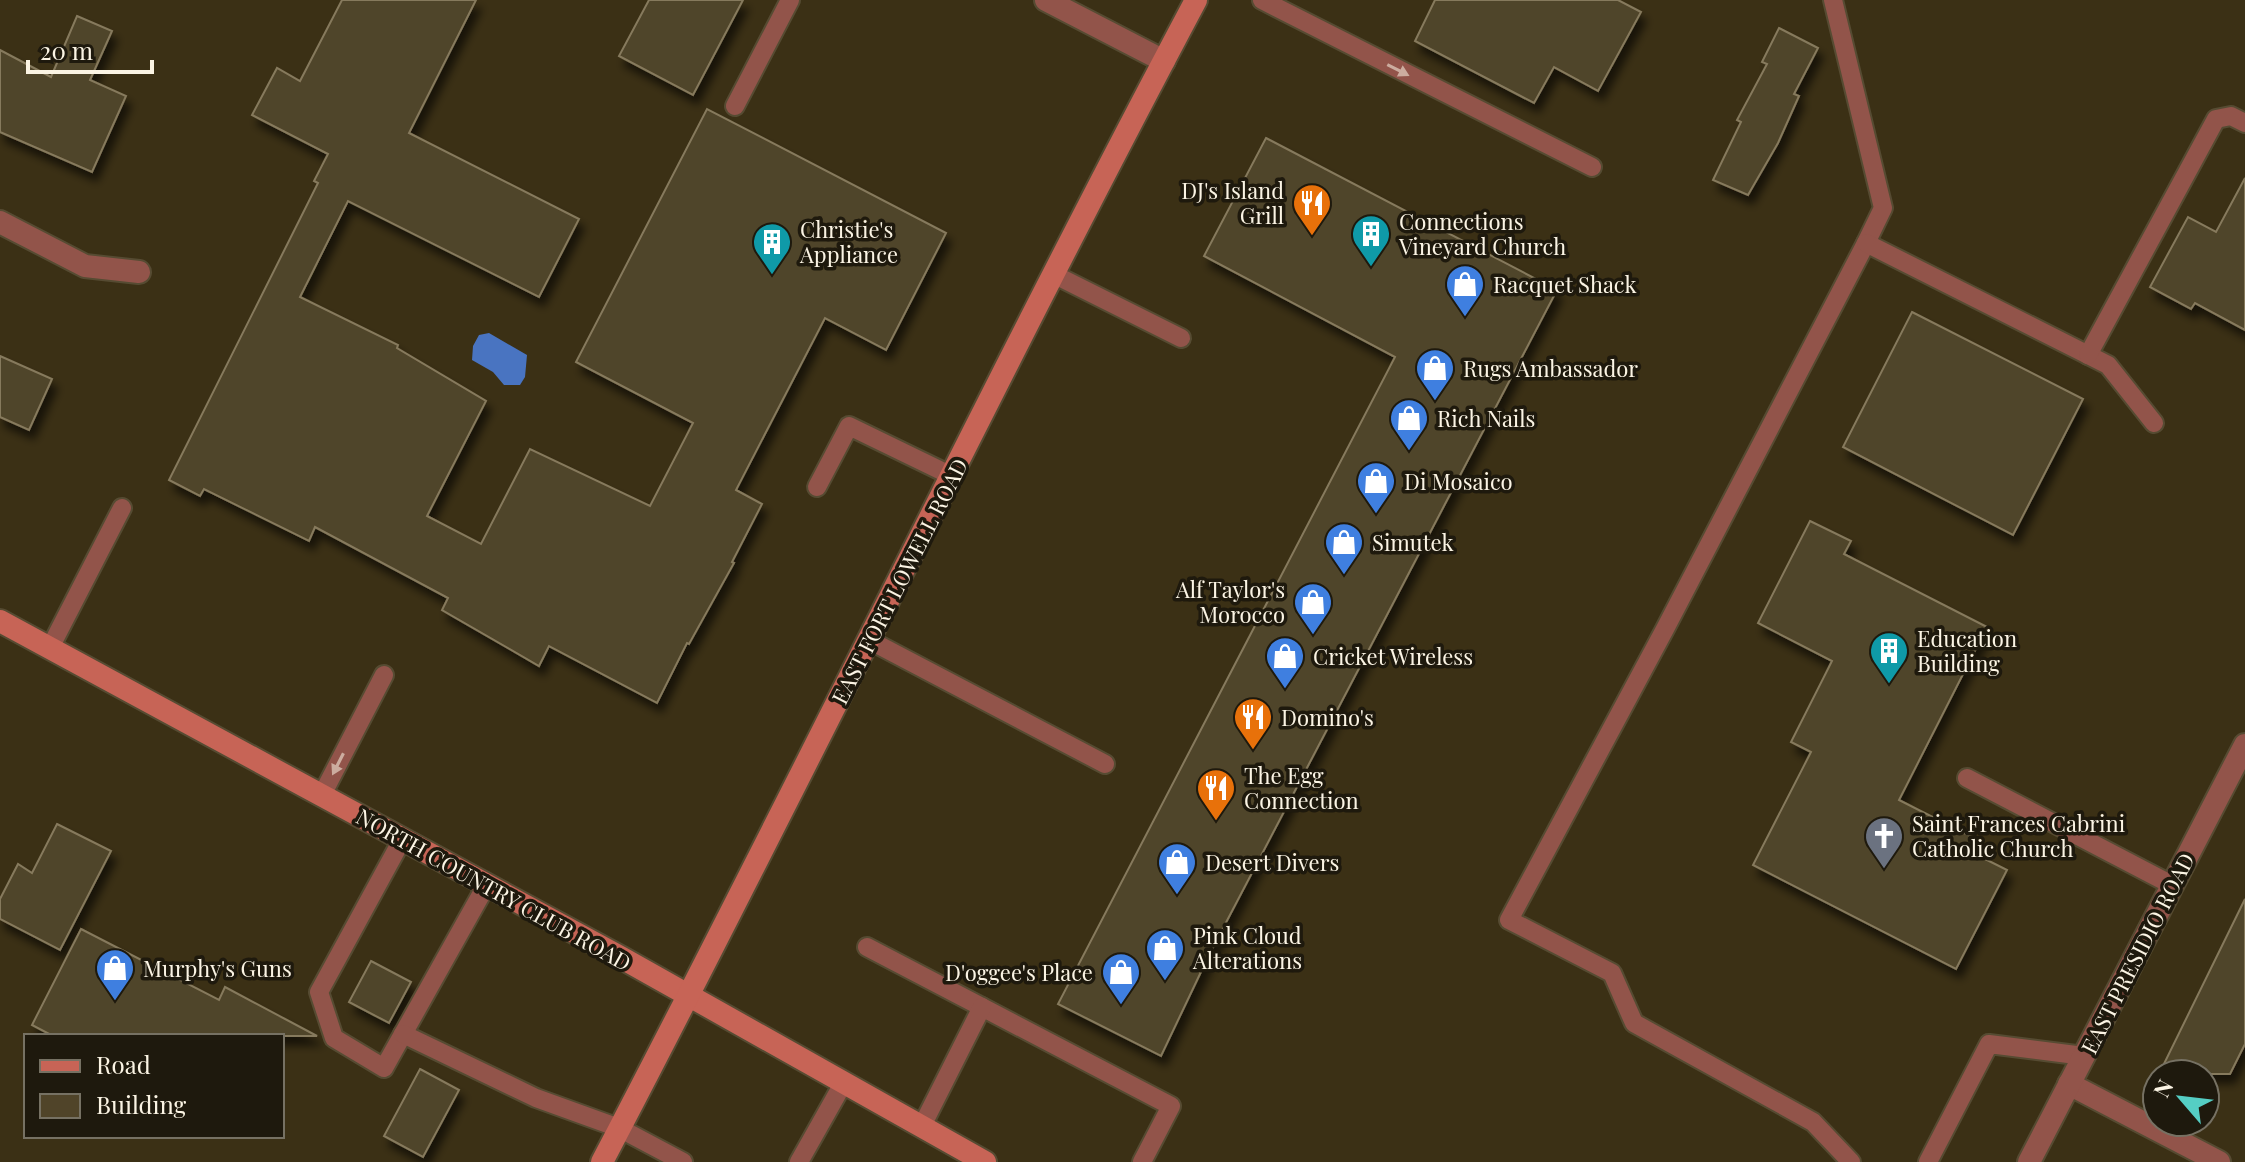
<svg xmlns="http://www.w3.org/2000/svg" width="2245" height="1162" font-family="'Playfair Display',serif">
<defs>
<filter id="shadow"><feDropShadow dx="5" dy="9" stdDeviation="4" flood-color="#0009"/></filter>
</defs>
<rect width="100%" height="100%" fill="#3b3015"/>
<path fill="#4974c1" d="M489 333 527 355 525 377 520 385H504L493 372 472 360 473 346 479 335Z"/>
<g fill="#504429" stroke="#867a5d" stroke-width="2" filter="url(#shadow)">
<path d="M342 0H476L409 133 579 219 539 297 348 201 300 297 398 345 397 348 486 401 427 516 481 544 530 449 650 506 693 423 576 362 707 109 946 233 886 350 825 318 736 490 762 504 732 562 734 563 689 644 687 643 657 703 549 646 539 666 442 610 448 598 315 527 309 541 204 489 200 496 169 480 318 183 314 181 328 154 252 115 277 68 300 81Z"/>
<path d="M649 0H743L693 95 619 56Z"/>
<path d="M1435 0H1618L1641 12 1598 91 1554 67 1534 103 1415 41Z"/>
<path d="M77 16 112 31 90 80 126 96 92 172 0 132V50L51 77Z"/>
<path d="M1779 28 1818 48 1794 94 1799 96 1778 143 1748 195 1713 180 1741 122 1737 120 1767 64 1762 62Z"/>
<path d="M1266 138 1557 290 1209 955 1161 1056 1058 1004 1395 357 1204 256Z"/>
<path d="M2245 178V330L2195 303 2191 309 2150 287 2188 217 2216 232Z"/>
<path d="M1912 312 2083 399 2013 535 1843 447Z"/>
<path d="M0 356 52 379 29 430 0 417Z"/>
<path d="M1810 521 1851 541 1844 554 1987 627 1899 800 1982 842 1975 854 2007 870 1956 969 1753 865 1811 752 1791 742 1832 661 1758 623Z"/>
<path d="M57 824 111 851 60 950 0 919V899L18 864 32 873Z"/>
<path d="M2245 899V1044L2230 1074H2159Z"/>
<path d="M81 929 219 1000 225 987 317 1036H53L32 1025Z"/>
<path d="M371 961 411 982 389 1023 349 1002Z"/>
<path d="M420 1069 459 1090 423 1157 384 1136Z"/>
</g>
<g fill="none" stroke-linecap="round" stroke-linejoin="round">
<defs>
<g id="service">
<path d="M1262 0 1592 167"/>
<path d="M1833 0 1883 208 1866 243 1665 629 1509 920 1612 973 1634 1023 1813 1122 1851 1162"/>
<path d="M735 106 790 0"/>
<path d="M1866 243 2108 365 2154 423"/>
<path d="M1053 274 1181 338"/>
<path d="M2088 355 2216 119 2231 116 2245 123"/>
<path d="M817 487 849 426 952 476"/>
<path d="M869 640 1105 764"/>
<path d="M50 648 122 508"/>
<path d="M1967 778 2172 885"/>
<path d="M322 795 384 675"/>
<path d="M403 838 319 992 334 1038 384 1068 487 884"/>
<path d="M867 947 1171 1106 1142 1162"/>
<path d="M403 1034 536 1098 619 1128 683 1162"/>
<path d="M922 1126 982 1007"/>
<path d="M799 1162 844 1082"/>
<path d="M1928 1162 1989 1044 2084 1056"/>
</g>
<g id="minor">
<path d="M1046 0 1164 61"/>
<path d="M0 222 85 266 139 272"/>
<path d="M2069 1084 2219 1162"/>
<path d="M2029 1162 2245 745"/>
</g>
<g id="secondary">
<path d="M0 621 622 958 985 1162"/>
<path d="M602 1162C804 777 992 384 1196 0"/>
</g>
</defs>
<use href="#service" stroke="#564b32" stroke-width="22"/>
<use href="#minor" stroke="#564b32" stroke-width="26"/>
<use href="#secondary" stroke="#564b32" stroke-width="26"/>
<use href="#service" stroke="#92544a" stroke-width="18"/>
<use href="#minor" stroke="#92544a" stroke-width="22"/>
<use href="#secondary" stroke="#c76456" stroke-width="22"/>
</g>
<defs><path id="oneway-solid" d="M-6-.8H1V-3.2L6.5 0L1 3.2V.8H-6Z" transform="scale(2)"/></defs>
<g fill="#ccac9f">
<use href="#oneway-solid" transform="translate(1398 70) rotate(27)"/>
<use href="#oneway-solid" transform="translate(338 764) rotate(117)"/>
</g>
<defs>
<symbol id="restaurant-pin" viewBox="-11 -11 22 30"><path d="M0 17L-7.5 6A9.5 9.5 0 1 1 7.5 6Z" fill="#e8710a" stroke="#1e190d"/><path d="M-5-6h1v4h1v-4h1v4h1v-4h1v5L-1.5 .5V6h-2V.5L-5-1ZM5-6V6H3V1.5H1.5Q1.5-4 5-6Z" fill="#fff"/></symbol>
<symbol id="building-pin" viewBox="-11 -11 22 30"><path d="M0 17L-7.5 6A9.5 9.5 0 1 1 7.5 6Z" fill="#0f9aa8" stroke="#1e190d"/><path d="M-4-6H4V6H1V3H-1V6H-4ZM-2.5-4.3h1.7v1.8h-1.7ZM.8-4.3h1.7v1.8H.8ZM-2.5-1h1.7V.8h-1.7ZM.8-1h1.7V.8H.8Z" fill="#fff"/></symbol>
<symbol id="shop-pin" viewBox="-11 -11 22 30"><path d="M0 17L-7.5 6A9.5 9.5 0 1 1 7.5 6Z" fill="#3f7fe0" stroke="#1e190d"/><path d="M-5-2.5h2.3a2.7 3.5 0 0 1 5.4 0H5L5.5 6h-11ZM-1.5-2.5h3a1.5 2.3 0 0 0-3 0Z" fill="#fff"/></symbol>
<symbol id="church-pin" viewBox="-11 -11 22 30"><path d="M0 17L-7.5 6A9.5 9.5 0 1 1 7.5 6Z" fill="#6b7280" stroke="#1e190d"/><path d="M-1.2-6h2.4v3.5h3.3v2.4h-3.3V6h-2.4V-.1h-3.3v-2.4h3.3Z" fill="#fff"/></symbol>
</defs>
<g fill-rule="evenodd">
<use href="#restaurant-pin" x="1290" y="181" width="44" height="60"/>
<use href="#building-pin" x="1349" y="212" width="44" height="60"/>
<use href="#building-pin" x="750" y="220" width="44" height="60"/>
<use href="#shop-pin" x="1443" y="262" width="44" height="60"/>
<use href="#shop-pin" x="1413" y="346" width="44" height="60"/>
<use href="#shop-pin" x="1387" y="396" width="44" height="60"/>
<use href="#shop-pin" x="1354" y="459" width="44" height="60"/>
<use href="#shop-pin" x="1322" y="520" width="44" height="60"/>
<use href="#shop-pin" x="1291" y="580" width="44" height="60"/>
<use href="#building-pin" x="1867" y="629" width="44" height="60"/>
<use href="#shop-pin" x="1263" y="634" width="44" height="60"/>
<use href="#restaurant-pin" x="1231" y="695" width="44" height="60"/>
<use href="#restaurant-pin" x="1194" y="766" width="44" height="60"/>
<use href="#church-pin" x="1862" y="814" width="44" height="60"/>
<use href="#shop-pin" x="1155" y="840" width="44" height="60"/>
<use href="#shop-pin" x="1143" y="926" width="44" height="60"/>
<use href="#shop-pin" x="93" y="946" width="44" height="60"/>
<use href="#shop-pin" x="1099" y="950" width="44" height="60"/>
</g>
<g text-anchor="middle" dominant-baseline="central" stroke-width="7" stroke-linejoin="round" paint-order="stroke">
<g font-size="22" fill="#fbf4e4" stroke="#1e190d" text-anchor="start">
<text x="1284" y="190" text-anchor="end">DJ's Island<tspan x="1284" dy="25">Grill</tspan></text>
<text x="1399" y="221">Connections<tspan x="1399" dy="25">Vineyard Church</tspan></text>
<text x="800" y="229">Christie's<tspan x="800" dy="25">Appliance</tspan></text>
<text x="1493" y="284">Racquet Shack</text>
<text x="1463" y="368">Rugs Ambassador</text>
<text x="1437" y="418">Rich Nails</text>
<text x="1404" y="481">Di Mosaico</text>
<text x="1372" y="542">Simutek</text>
<text x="1285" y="589" text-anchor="end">Alf Taylor's<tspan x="1285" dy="25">Morocco</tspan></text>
<text x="1917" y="638">Education<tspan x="1917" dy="25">Building</tspan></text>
<text x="1313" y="656">Cricket Wireless</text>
<text x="1281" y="717">Domino's</text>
<text x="1244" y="775">The Egg<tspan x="1244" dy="25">Connection</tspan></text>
<text x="1912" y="823">Saint Frances Cabrini<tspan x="1912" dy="25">Catholic Church</tspan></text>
<text x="1205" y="862">Desert Divers</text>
<text x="1193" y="935">Pink Cloud<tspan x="1193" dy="25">Alterations</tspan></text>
<text x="143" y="968">Murphy's Guns</text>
<text x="1093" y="972" text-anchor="end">D'oggee's Place</text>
</g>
<g font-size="22" fill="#fbf4e4" stroke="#1e190d">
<text transform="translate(899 581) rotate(-63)">EAST FORT LOWELL ROAD</text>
<text transform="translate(494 889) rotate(29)">NORTH COUNTRY CLUB ROAD</text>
<text transform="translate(2137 953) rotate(-63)">EAST PRESIDIO ROAD</text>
</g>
</g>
<rect x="24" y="1034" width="260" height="104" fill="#1e190d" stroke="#767163" stroke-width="2"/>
<rect x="40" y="1060" width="40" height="12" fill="#c76456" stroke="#767163" stroke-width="2"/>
<text x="96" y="1074" font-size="24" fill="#fbf4e4">Road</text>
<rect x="40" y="1094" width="40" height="24" fill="#504429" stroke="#767163" stroke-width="2"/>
<text x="96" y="1114" font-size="24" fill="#fbf4e4">Building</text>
<g transform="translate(2181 1098) rotate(298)"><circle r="38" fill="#1e190d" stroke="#767163" stroke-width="2"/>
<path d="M0-6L14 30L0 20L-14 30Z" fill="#55cec4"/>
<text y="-12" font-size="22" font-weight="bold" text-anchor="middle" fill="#fbf4e4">N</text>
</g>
<path d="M28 60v12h124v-12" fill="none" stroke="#fbf4e4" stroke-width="4"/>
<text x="40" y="60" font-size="24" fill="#fbf4e4" stroke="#1e190d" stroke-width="6" paint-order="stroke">20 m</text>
</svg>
